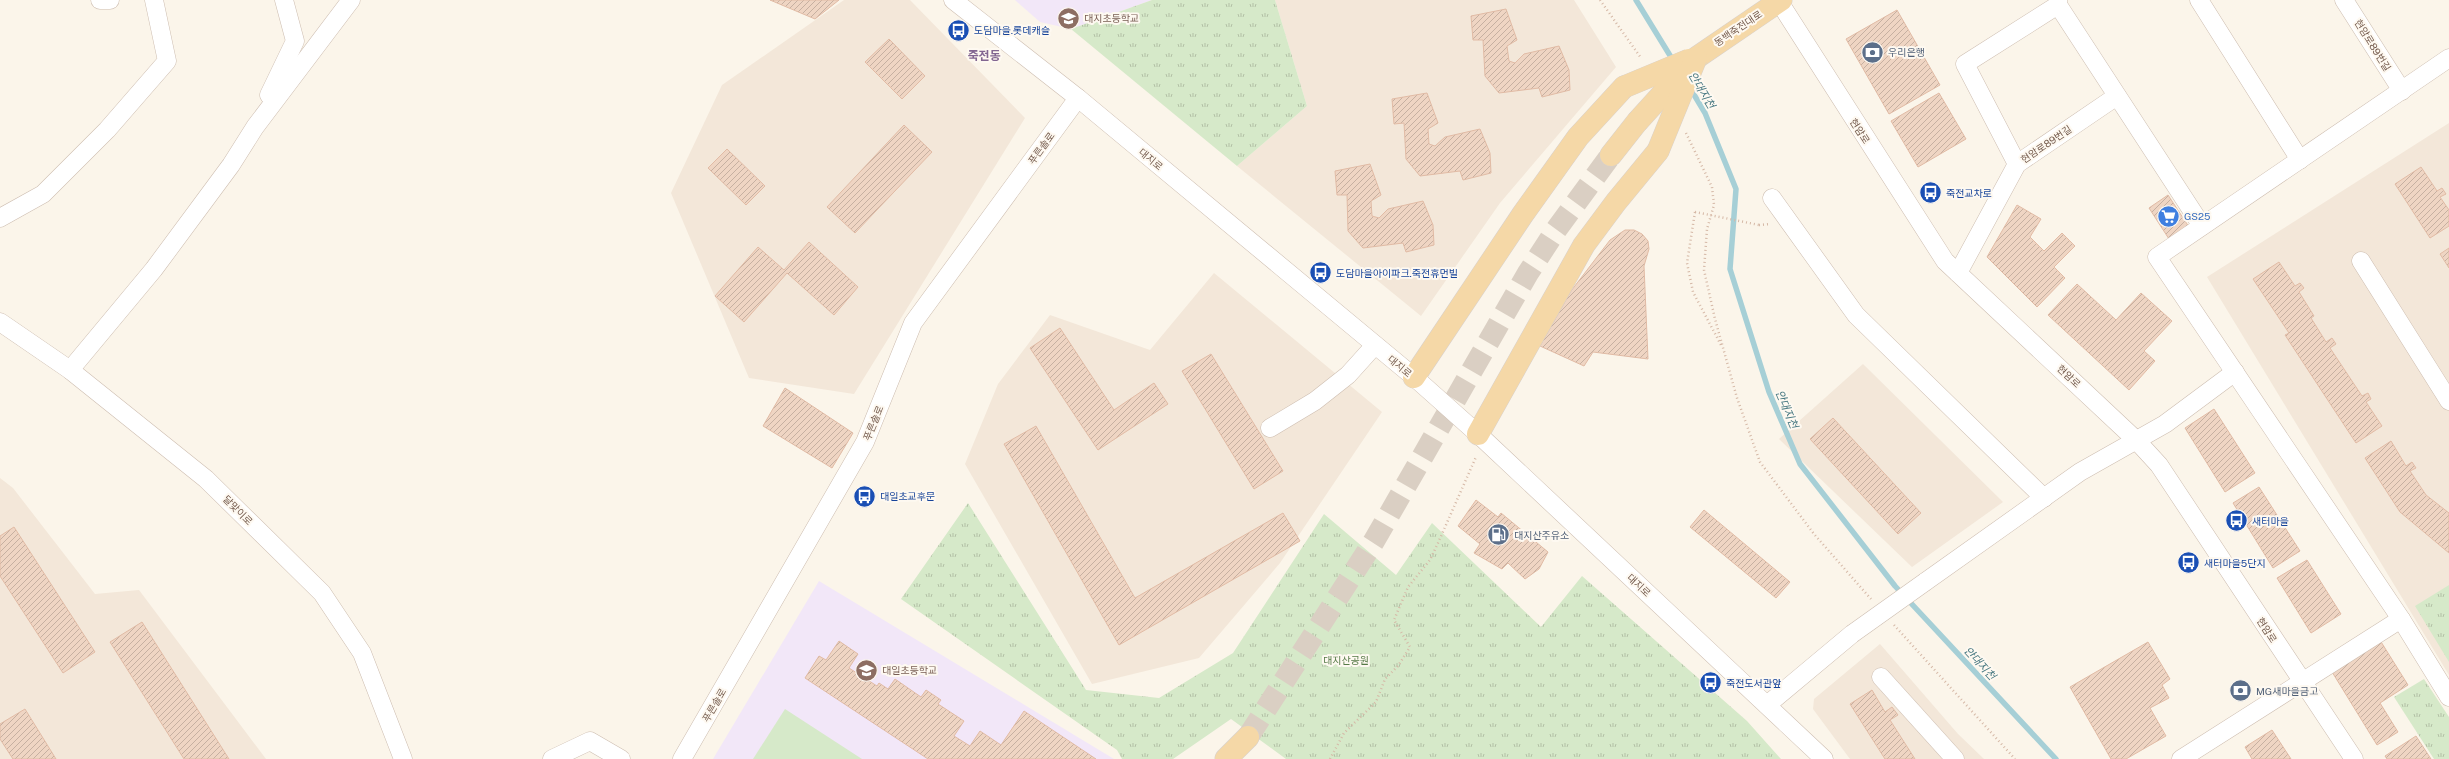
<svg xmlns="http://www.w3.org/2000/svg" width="2449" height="759" font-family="'Public Sans','Noto Sans KR',sans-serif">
<defs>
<pattern id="park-tufts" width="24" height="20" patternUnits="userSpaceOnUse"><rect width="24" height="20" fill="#d6e9c9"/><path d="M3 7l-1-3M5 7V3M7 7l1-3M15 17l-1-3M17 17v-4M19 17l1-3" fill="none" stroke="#b2c0a5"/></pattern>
<pattern id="building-hatch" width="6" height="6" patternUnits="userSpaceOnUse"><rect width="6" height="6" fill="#efd5c3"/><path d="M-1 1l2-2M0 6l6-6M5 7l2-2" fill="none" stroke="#c6b0a1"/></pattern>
</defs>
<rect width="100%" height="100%" fill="#fbf5ea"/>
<g fill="#f3e7d9">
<path d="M844 0H910L1025 118 854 394 749 378 671 193 722 85Z"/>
<path d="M1275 0H1574L1616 67 1500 203 1421 316 1237 166 1307 106Z"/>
<path d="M2449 123V675L2207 277Z"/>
<path d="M1214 273 1382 412 1280 563 1199 658 1092 684 965 464 998 384 1050 315 1150 350Z"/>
<path d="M1863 364 2003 502 1912 567 1779 439Z"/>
<path d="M0 478 13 488 95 594 139 590 266 759H0Z"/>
<path d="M1880 644 1958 734 1984 759H1850L1813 709 1814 699Z"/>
</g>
<g fill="#f2e7f8">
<path d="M1015 0H1152L1071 29 1040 22Z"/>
<path d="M819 581 1114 759H713Z"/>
</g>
<g fill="url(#park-tufts)">
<path d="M1152 0H1275L1307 106 1237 166 1071 29Z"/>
<path d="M968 503 1086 690 1159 698 1233 653 1324 514 1396 575 1432 523 1541 627 1582 576 1747 721 1781 759H1286L1231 719 1173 759H1122L1117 750 901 599Z"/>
<path d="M2449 585V662L2415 606Z"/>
<path d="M2424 679 2449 717V759H2434L2394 697Z"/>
</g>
<path fill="#d6e9c9" d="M785 709 862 759H753Z"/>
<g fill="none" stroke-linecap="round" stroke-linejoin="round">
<g stroke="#a6cfd6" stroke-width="5.5">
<path d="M1636 0 1674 62"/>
<path d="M1690 88 1705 113 1736 189 1730 269 1769 392 1800 464 1895 586 2056 759"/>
</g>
</g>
<g fill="url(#building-hatch)" stroke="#e1bba5">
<path d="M770 0H839L815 19Z"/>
<path d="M1506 9 1517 40 1507 46 1509 61 1515 63 1524 54 1559 46 1569 70 1570 90 1542 97 1539 88 1499 93 1485 76 1483 40H1473L1471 16Z"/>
<path d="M1897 10 1940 85 1889 114 1846 39Z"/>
<path d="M889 39 925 76 902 99 865 62Z"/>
<path d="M1427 93 1438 123 1428 129 1429 144 1435 146 1445 137 1480 129 1490 153 1491 173 1463 180 1460 171 1420 176 1406 159 1404 123 1394 124 1392 99Z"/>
<path d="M1939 93 1966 139 1918 167 1891 121Z"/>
<path d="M904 125 932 152 855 233 827 207Z"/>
<path d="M727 149 765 186 746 205 708 168Z"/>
<path d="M1370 164 1381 195 1371 201 1372 216 1379 218 1388 209 1423 201 1433 225 1434 245 1406 252 1403 243 1363 248 1348 231 1347 195H1337L1335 171Z"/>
<path d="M2421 167 2437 191 2442 188 2446 194 2440 197 2449 210V226L2430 238 2395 184Z"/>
<path d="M2168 195 2189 227 2169 239 2149 208Z"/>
<path d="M2017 205 2041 219 2030 237 2044 251 2062 233 2075 246 2054 267 2065 278 2037 307 1987 257Z"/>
<path d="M1625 230H1634L1642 234 1648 241 1649 249 1644 266 1648 359 1593 352 1584 366 1540 346 1571 291 1610 240Z"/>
<path d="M809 242 858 287 834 315 787 273 744 322 715 296 758 247 784 270Z"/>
<path d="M2449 248V268L2440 254Z"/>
<path d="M2279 262 2295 286 2300 283 2304 288 2299 292 2314 316 2311 318 2326 342 2332 338 2336 344 2330 348 2362 396 2368 393 2371 399 2366 402 2382 426 2356 443 2285 335 2289 333 2253 279Z"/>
<path d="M2077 284 2116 320 2141 293 2172 321 2144 351 2155 361 2129 390 2048 315Z"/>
<path d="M1060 328 1114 410 1154 383 1168 404 1098 450 1030 348Z"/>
<path d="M1211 354 1283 471 1254 489 1182 371Z"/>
<path d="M785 388 853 433 832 468 763 426Z"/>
<path d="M2214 409 2255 473 2225 492 2185 428Z"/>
<path d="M1833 418 1921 513 1898 534 1810 439Z"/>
<path d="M1036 426 1135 598 1283 513 1300 541 1119 645 1004 444Z"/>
<path d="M2391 441 2406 466 2412 462 2416 468 2410 471 2426 495 2449 513V553L2400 512 2365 458Z"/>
<path d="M2259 487 2300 551 2273 568 2233 503Z"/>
<path d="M1476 500 1498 517 1501 513 1548 552 1539 569 1525 579 1508 563 1502 569 1474 553 1480 544 1458 526Z"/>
<path d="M1704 510 1790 582 1776 598 1690 527Z"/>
<path d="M14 527 95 652 63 673 0 576V536Z"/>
<path d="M2307 560 2341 614 2311 633 2277 578Z"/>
<path d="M142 622 229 759H184L110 642Z"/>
<path d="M2378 637 2408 685 2380 703 2398 732 2377 745 2329 667Z"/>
<path d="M839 641 858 654 849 668 877 686 879 683 888 689 895 679 921 697 926 690 941 700 938 704 964 721 954 736 970 746 980 731 1001 745 1024 711 1096 759H928L805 678 819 656 826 660Z"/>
<path d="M2148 642 2170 679 2162 685 2169 698 2150 708 2166 736 2126 759H2111L2070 687Z"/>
<path d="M1872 690 1885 712 1892 707 1898 715 1890 720 1915 759H1885L1850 704Z"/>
<path d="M25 709 56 759H13L0 739V724Z"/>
<path d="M2272 730 2291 759H2252L2245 747Z"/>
<path d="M2416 736 2431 759H2387L2385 756Z"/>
</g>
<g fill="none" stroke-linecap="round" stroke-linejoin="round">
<path stroke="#dacfc3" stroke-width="22" stroke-dasharray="22 11" stroke-linecap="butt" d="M1248 737 1374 541 1528 273 1556 230 1611 155"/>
<defs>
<g id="minor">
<path d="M100 0H110"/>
<path d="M953 0 1078 98 1414 377 1478 434 1824 759"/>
<path d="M1778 0 1945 261 2137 441 2159 465 2354 759"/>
<path d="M2058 0V5L2202 226"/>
<path d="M2199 0 2300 160"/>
<path d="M2344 0 2402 91"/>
<path d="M2449 58 2157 257 2401 619 2449 697"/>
<path d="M269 95 295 41 284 0"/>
<path d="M2017 164 1965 64 2058 5"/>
<path d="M1772 198 1856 315 2044 498"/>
<path d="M0 218 43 194 107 130 167 61 154 0"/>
<path d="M2361 261 2449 401"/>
<path d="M1958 273 2017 164 2117 96"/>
<path d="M0 322 70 370 206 479 322 593 362 653 403 759"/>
<path d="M70 370 154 269 231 165 255 127 351 0"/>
<path d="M1270 428 1315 401 1348 375 1375 345"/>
<path d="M1925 582 2080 472 2165 424 2235 372"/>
<path d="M1881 677 1955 759"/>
<path d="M1767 705 1852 634"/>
<path d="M552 759 590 741 621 759"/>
<path d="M682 759 865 442 913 323 1078 98"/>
<path d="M2181 759 2401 619"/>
</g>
<g id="major">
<path d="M1696 58 1781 0"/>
<path d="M1611 155 1637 122"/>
<path d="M1414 377 1523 214 1578 137 1624 87"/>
<path d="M1478 434 1584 245 1616 202 1658 151"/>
<path d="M1226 759 1248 737"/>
</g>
</defs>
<use href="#minor" stroke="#cdbdb0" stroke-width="19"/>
<use href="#major" stroke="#d8d1cd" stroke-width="23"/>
<g stroke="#d5b8a6" stroke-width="2.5" stroke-dasharray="1 3" stroke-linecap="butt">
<path d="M1600 0 1641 58"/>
<path d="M1686 133 1712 187 1714 205 1707 229 1704 270 1715 319 1737 398 1760 462 1814 534 1871 599"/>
<path d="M1695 212 1687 263 1693 292 1721 345"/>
<path d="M1759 225 1770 224"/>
<path d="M1894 625 2015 759"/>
<path d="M1330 759 1344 733 1376 702 1385 679 1398 666 1410 647 1394 620 1408 587 1430 560 1438 543 1476 457"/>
</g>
<use href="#minor" stroke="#fff" stroke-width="18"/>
<use href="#major" stroke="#f5d8a7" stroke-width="22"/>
<defs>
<path id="minor-bridge" d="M1852 634 1925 582"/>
<g id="major-bridge">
<path d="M1624 87 1689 60"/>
<path d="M1637 122 1687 67"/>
<path d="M1658 151 1696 58"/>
</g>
</defs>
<use href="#minor-bridge" stroke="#cdbdb0" stroke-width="19" stroke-linecap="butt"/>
<use href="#major-bridge" stroke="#d8d1cd" stroke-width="23" stroke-linecap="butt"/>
<path stroke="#d5b8a6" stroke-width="2.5" stroke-dasharray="1 3" stroke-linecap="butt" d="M1695 212 1759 225"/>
<use href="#minor-bridge" stroke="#fff" stroke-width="18"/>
<use href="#major-bridge" stroke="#f5d8a7" stroke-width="22"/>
</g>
<defs>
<symbol id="school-disc" viewBox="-11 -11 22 22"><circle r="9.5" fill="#8d6e63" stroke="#fef9f1"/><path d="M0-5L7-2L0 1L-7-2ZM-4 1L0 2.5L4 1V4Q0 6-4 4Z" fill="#fff"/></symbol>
<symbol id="bus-disc" viewBox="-11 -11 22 22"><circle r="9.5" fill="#1a4fb4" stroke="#fef9f1"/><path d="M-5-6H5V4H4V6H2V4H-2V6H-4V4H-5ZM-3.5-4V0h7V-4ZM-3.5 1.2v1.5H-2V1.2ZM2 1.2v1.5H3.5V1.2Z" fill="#fff"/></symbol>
<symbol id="bank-disc" viewBox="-11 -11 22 22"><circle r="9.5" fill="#5c6f8a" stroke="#fef9f1"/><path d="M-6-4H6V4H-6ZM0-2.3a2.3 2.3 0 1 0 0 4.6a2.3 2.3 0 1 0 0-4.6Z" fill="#fff"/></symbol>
<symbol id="supermarket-disc" viewBox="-11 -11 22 22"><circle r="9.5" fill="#3f7fe0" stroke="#fef9f1"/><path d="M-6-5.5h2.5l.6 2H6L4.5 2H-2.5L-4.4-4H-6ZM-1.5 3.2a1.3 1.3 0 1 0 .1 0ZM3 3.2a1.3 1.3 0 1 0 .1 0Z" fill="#fff"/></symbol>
<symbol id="fuel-disc" viewBox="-11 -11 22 22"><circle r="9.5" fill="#5c6f8a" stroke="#fef9f1"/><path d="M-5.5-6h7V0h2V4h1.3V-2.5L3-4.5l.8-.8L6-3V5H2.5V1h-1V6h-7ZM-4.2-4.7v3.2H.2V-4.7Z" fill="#fff"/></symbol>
</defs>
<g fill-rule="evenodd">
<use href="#school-disc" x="1056" y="6" width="25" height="25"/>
<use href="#bus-disc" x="946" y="18" width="25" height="25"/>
<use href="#bank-disc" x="1860" y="40" width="25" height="25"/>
<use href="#bus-disc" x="1918" y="180" width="25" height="25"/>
<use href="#supermarket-disc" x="2156" y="204" width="25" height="25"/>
<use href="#bus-disc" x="1308" y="260" width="25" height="25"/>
<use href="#bus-disc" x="852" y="484" width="25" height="25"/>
<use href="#bus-disc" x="2224" y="508" width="25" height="25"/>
<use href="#fuel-disc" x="1486" y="522" width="25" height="25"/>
<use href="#bus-disc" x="2176" y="550" width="25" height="25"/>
<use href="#school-disc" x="854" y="658" width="25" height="25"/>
<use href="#bus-disc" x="1698" y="670" width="25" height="25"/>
<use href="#bank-disc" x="2228" y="678" width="25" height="25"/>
</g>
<g text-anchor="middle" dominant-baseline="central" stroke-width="4" stroke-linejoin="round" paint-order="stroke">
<g font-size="10" fill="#785e54" stroke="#fef9f1" text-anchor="start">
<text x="1084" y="18">대지초등학교</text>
<text x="882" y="670">대일초등학교</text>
</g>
<g font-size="10" fill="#755c4e" stroke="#fef9f1">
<text transform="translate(1738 28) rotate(-34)">동백죽전대로</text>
<text transform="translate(2373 45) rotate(58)">현암로89번길</text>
<text transform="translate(1860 131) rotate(57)">현암로</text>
<text transform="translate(2046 144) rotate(-34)">현암로89번길</text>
<text transform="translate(1041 148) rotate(-54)">푸른솔로</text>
<text transform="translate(1151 159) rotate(40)">대지로</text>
<text transform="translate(1400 366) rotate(40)">대지로</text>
<text transform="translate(2069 376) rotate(43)">현암로</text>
<text transform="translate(873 423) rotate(-68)">푸른솔로</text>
<text transform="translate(238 510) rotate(45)">달맞이로</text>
<text transform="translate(1639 585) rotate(43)">대지로</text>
<text transform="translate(2267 630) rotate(57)">현암로</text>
<text transform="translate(714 705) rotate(-60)">푸른솔로</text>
</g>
<g font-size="10" fill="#164399" stroke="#fef9f1" text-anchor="start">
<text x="974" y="30">도담마을.롯데캐슬</text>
<text x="1946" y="193">죽전교차로</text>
<text x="1336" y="273">도담마을아이파크.죽전휴먼빌</text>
<text x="880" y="496">대일초교후문</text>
<text x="2252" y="521">새터마을</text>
<text x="2204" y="563">새터마을5단지</text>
<text x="1726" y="683">죽전도서관앞</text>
</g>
<g font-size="10" fill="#4e5e75" stroke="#fef9f1" text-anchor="start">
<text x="1888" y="52">우리은행</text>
<text x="1514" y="535">대지산주유소</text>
<text x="2256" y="691">MG새마을금고</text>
</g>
<g font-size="10" fill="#366cbe" stroke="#fef9f1" text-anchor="start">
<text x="2184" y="216">GS25</text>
</g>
<g font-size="10" fill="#567a47" stroke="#fef9f1">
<text x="1346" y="660">대지산공원</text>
</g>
<g font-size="11" font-style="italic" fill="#467780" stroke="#fef9f1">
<text transform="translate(1702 90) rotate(59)">안대지천</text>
<text transform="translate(1787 409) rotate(67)">안대지천</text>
<text transform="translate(1980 663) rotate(47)">안대지천</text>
</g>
<g font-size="12" font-weight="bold" fill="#826691" stroke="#fef9f1">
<text x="984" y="56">죽전동</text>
</g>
</g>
</svg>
